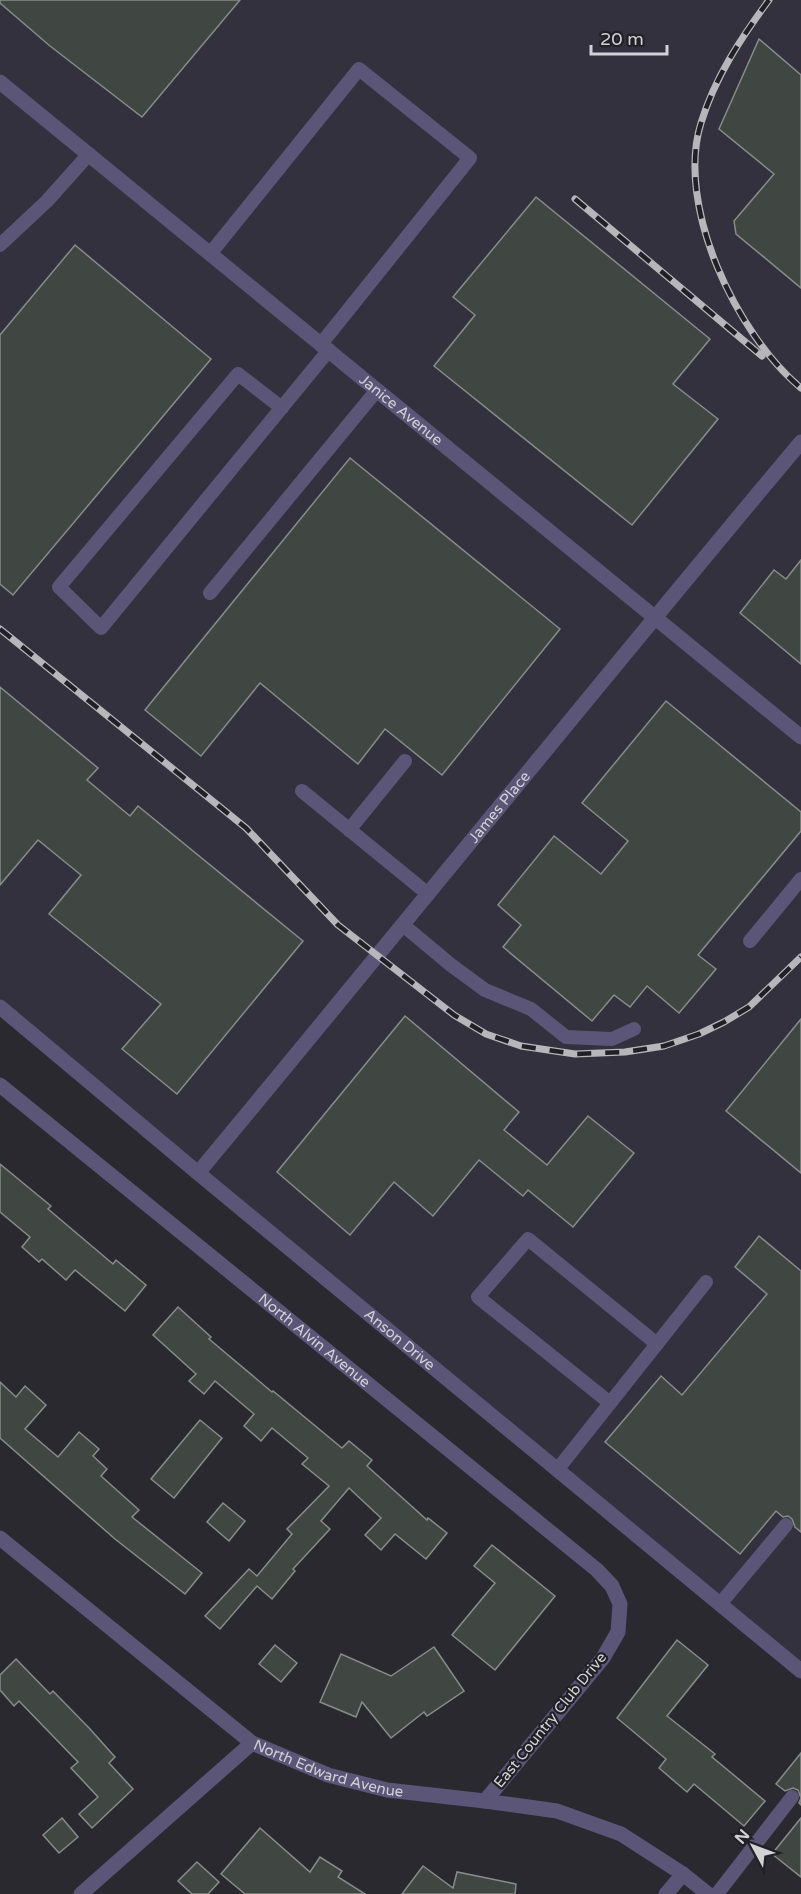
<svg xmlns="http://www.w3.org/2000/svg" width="801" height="1894" font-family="'Varela Round',sans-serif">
<rect width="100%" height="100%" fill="#2a2930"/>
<path fill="#32313d" d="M0 0H801V1672L0 1007Z"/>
<g fill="#404743" stroke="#868d89" stroke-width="1.5">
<path d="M0 0H240L142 117 50 46 0 3Z"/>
<path d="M759 39 801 75V288L736 234 734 221 774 174 719 129Z"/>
<path d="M536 197 710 339 673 384 718 419 632 525 434 366 475 315 453 297Z"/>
<path d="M75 245 211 359 13 595 0 584V335Z"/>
<path d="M350 458 560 629 442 775 385 729 358 764 260 683 201 756 145 710Z"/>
<path d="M801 560V664L740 613 774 570 786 579Z"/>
<path d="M0 687 98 768 87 780 130 816 138 806 303 941 177 1094 122 1049 161 1004 49 914 81 875 38 840 0 885Z"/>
<path d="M666 701 801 812V831L698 955 716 969 679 1013 647 986 630 1007 614 995 592 1021 503 947 521 925 498 905 554 836 601 874 628 841 582 803Z"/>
<path d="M405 1016 519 1112 504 1130 547 1165 588 1116 634 1153 573 1227 528 1190 523 1196 479 1160 433 1216 394 1182 350 1235 277 1172Z"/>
<path d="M801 1019V1173L726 1111Z"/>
<path d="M0 1164 51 1206 48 1209 113 1264 116 1260 146 1285 125 1311 75 1270 66 1280 42 1259 39 1262 22 1247 30 1237 0 1212Z"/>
<path d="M759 1236 801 1271V1532L795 1527 792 1519 788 1516 783 1517 776 1511 740 1554 605 1442 661 1376 682 1395 767 1294 735 1267Z"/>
<path d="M178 1307 211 1337 209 1339 272 1392 273 1391 342 1448 349 1441 372 1460 367 1466 427 1520 428 1518 447 1533 426 1559 395 1534 381 1550 365 1535 381 1518 349 1488 321 1521 330 1529 293 1569 295 1571 272 1599 257 1586 220 1629 205 1616 249 1569 257 1576 292 1534 287 1529 329 1486 302 1464 308 1458 272 1428 261 1441 244 1426 254 1414 215 1381 204 1394 189 1381 196 1374 153 1335Z"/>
<path d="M0 1382 16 1397 25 1386 46 1405 25 1429 58 1457 79 1432 99 1449 93 1456 107 1469 101 1476 139 1510 132 1517 202 1573 185 1594 115 1539 0 1438Z"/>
<path d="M200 1420 222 1438 174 1498 151 1479Z"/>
<path d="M223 1503 245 1521 229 1541 207 1522Z"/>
<path d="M492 1545 555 1596 495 1670 452 1635 495 1583 474 1566Z"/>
<path d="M677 1640 708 1665 667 1716 715 1754 712 1757 765 1801 744 1826 694 1784 687 1792 659 1768 666 1759 617 1718Z"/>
<path d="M275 1645 297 1663 281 1682 259 1664Z"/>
<path d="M434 1647 464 1691 427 1716 424 1712 391 1738 362 1702 356 1717 320 1702 341 1654 391 1676Z"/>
<path d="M16 1659 50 1694 53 1691 90 1729 115 1757 109 1763 133 1789 92 1828 79 1814 98 1797 71 1768 78 1762 19 1701 14 1706 0 1690V1675Z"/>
<path d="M801 1753V1805L799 1803 801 1798 798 1790 793 1788 785 1791 776 1784Z"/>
<path d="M62 1818 78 1837 59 1853 43 1835Z"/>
<path d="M801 1818V1877L772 1854Z"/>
<path d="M260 1828 310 1872 320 1857 342 1871 338 1877 365 1894H245L221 1874Z"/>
<path d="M197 1862 219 1882 208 1894H192L178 1881Z"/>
<path d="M423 1866 453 1888 457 1872 516 1884 515 1894H402Z"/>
</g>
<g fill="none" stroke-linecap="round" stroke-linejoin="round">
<g stroke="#5b5578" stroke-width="14">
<path d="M0 245 47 201 89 154"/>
<path d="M210 254 359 69 470 158 321 344"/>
<path d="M282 408 238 374 59 587 101 628 329 350"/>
<path d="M210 593 377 390"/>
<path d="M302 791 428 894"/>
<path d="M349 830 405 761"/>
<path d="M403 925 451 965 485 990 531 1009 566 1037 612 1039 634 1029"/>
<path d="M750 941 801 879"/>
<path d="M610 1403 478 1297 528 1239 657 1344"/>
<path d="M557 1470 706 1282"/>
<path d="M720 1604 786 1525"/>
<path d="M717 1894 792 1797"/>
</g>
<g stroke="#5b5578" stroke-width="15">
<path id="s1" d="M0 82 801 737"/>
<path id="s2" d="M0 1007 198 1173 801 1671"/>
<path id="s3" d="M0 1085 597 1570 612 1586 620 1604 618 1632 603 1658 485 1801"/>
<path id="s4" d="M198 1173C400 930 598 684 801 442"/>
<path id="s5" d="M0 1538 252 1743 328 1775 387 1790 485 1801 557 1811 621 1834 683 1874 708 1894"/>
<path d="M81 1894 252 1743"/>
<path d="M666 1894 683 1874"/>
</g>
<defs>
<g id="rail">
<path d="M769 0C741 38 715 77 701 123 675 206 737 335 801 388"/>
<path d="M575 199 762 356"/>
<path d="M0 629 246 828 338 925 454 1015 486 1034 521 1046 575 1054 625 1052 664 1046 699 1034 724 1022 749 1007 801 957"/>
</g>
</defs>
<use href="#rail" stroke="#b7b6bb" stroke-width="7"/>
<use href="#rail" stroke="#202026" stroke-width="4.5" stroke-dasharray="14" stroke-linecap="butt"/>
</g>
<g text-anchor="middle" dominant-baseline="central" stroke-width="4.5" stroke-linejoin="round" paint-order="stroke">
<g font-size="15" fill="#d2d1d5" stroke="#202026">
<text stroke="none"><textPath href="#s1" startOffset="518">Janice Avenue</textPath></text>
<text stroke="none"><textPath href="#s4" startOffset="474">James Place</textPath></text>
<text stroke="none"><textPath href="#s2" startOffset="520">Anson Drive</textPath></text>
<text stroke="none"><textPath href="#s3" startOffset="405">North Alvin Avenue</textPath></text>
<text transform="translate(550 1720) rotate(-51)">East Country Club Drive</text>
<text stroke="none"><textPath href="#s5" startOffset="406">North Edward Avenue</textPath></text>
</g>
</g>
<g transform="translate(753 1846) rotate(311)" stroke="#202026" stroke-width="4.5" paint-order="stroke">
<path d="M0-4.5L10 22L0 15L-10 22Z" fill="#d2d1d5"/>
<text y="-9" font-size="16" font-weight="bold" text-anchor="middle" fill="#d2d1d5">N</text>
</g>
<path d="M591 45v9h76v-9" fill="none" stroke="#d2d1d5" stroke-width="3"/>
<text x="600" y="45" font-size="18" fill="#d2d1d5" stroke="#202026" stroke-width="4.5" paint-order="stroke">20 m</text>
</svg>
